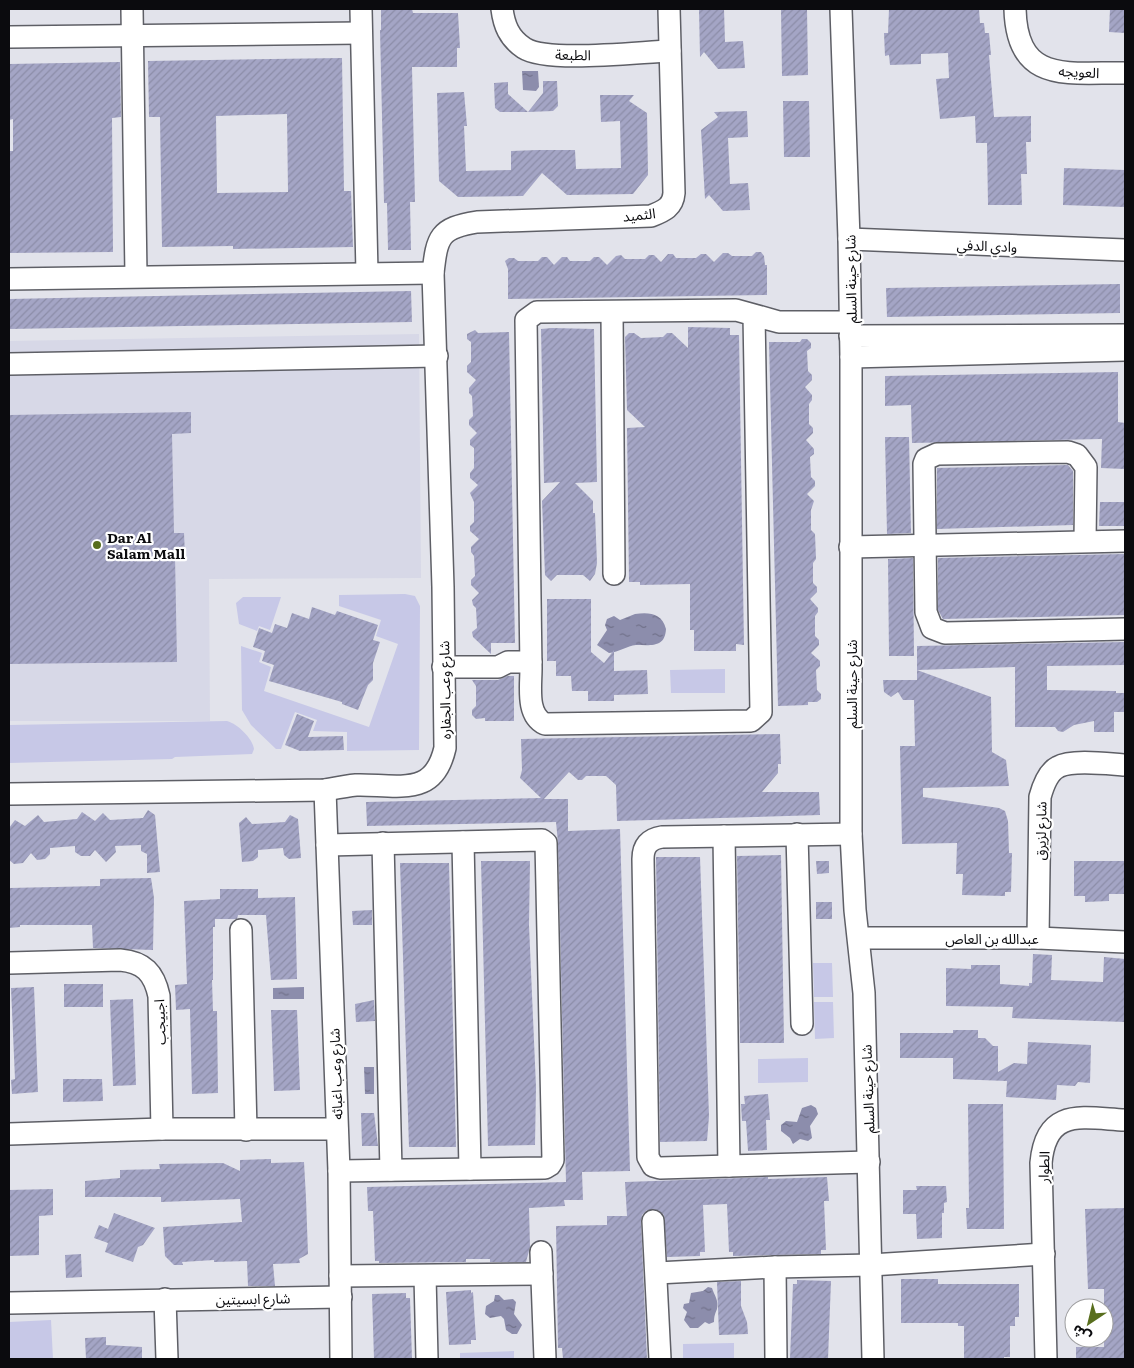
<svg xmlns="http://www.w3.org/2000/svg" width="1134" height="1368" font-family="Literata,'Noto Sans Arabic',serif">
<defs>
<pattern id="water-ripples" width="26" height="14" patternUnits="userSpaceOnUse" patternTransform="scale(1.25)"><rect width="26" height="14" fill="#8c8dac"/><path d="M2 4q2-2 4 0t4 0M15 11q2-2 4 0t4 0" fill="none" stroke="#71718a"/></pattern>
<pattern id="building-hatch" width="6" height="6" patternUnits="userSpaceOnUse" patternTransform="scale(1.25)"><rect width="6" height="6" fill="#a4a5c5"/><path d="M-1 1l2-2M0 6l6-6M5 7l2-2" fill="none" stroke="#8c8da8"/></pattern>
</defs>
<rect width="100%" height="100%" fill="#e2e3eb"/>
<path fill="#d7d8e7" d="M419 334 421 578 209 579 210 721H9V341Z"/>
<g fill="#c7c8e7">
<path d="M405 594 415 596 420 606 419 750 347 751V732L313 731 317 720 295 712 281 749H276L251 725 242 710 241 646 262 653 259 662 271 667 264 691 369 727 398 644 376 636 381 620 339 606V595Z"/>
<path d="M243 597H281L270 630 259 626 257 631 239 624 236 603Z"/>
<path d="M725 669V693H671L670 670Z"/>
<path d="M227 721C238 724 253 739 254 749L252 754 175 757 172 759 9 763V725Z"/>
<path d="M813 963H832L833 997H814Z"/>
<path d="M814 1002H833L834 1038 815 1039Z"/>
<path d="M808 1058V1082L758 1083V1059Z"/>
<path d="M51 1320 53 1359H9V1322Z"/>
<path d="M734 1343V1359H683V1344Z"/>
<path d="M514 1351V1359H460V1353Z"/>
</g>
<g fill="url(#water-ripples)">
<path d="M522 71H538L539 87 536 91 523 90Z"/>
<path d="M635 614C649 612 662 613 666 629 665 648 651 645 636 645 627 646 619 652 609 653L597 645 607 630 605 625 607 619 614 616 620 620Z"/>
<path d="M304 987V999H273V988Z"/>
<path d="M364 1067H374V1094H365Z"/>
<path d="M811 1105 816 1108 818 1114 810 1126 812 1138 808 1141 800 1139 793 1144 790 1138 781 1131V1125L786 1121 797 1122 802 1108Z"/>
<path d="M708 1287 712 1288C714 1295 719 1300 717 1309 715 1314 714 1316 714 1322L709 1324 705 1322 698 1328H690L684 1320 687 1312 683 1308 684 1304 689 1303 691 1293 703 1291Z"/>
<path d="M495 1295H499L504 1300 513 1299 516 1302 514 1314 522 1325 517 1334H512L506 1330 504 1319 501 1316 490 1318 485 1314 486 1306 494 1301Z"/>
</g>
<g fill="url(#building-hatch)" fill-rule="evenodd">
<path d="M381 9H412L413 13H458L460 48H457V67H412L415 202H410L411 250H388L387 203H384L380 30H381Z"/>
<path d="M699 9H724L725 42 743 41 745 68 718 69 704 52 700 57Z"/>
<path d="M781 9H807L808 75 782 76Z"/>
<path d="M889 9H979L980 23H984L985 33H989L991 55H989L994 117 1031 116V142H1026L1027 174H1021L1022 205H988L987 143H976L975 116 940 119 936 79 949 78 948 53 921 54V64L890 65 889 55 885 56 884 33H888Z"/>
<path d="M1110 9H1125V33L1109 32Z"/>
<path d="M342 58 344 191H351L353 247 233 249V246L162 247 160 117H149L148 61ZM287 114 288 192 217 193 216 116Z"/>
<path d="M120 62 121 117 112 118 113 252 9 253V151H13V119L9 120V64Z"/>
<path d="M543 81H557L558 106 553 111 528 112 543 93Z"/>
<path d="M508 82V94L528 112H500L495 108 494 83Z"/>
<path d="M464 92 467 126H464L466 171 511 170V151L537 150H575L576 169 621 168 620 121 601 122 600 95H634L629 101 647 113 648 175 633 194 567 195 542 173 523 196 458 197 439 181 437 93Z"/>
<path d="M783 101H809L810 157H784Z"/>
<path d="M747 111 748 137 728 138 730 184 748 183 750 210 723 211 709 195 705 199 701 130 718 117 714 112Z"/>
<path d="M1064 168 1125 170V207L1063 205Z"/>
<path d="M756 252H761L764 256 765 265H767V295L508 299V269L505 261 509 258H514L518 261H538L542 257H547L554 265 562 257H567L570 261H590L594 257H599L607 265 616 256 621 255 625 259H645L649 255H654L661 262 668 254H673L676 258H696L701 254H706L714 262 723 253H728L732 256H752Z"/>
<path d="M1120 284V313L887 317 886 288Z"/>
<path d="M411 291 412 322 9 329V299Z"/>
<path d="M688 327 730 328V335H739L744 645 736 644V651H694V630H690V584L640 585V582H629L627 428 645 427 627 410 625 337 629 333H634L641 338 663 337 667 333H672L688 348Z"/>
<path d="M552 328 594 329 597 482 575 483 593 501V513H595L597 563 595 574 590 581 583 575H557L551 581 545 575 542 501 560 482 544 483 541 329Z"/>
<path d="M475 330 478 333 509 332 515 643H491V654L473 637 472 632 477 628 476 608 473 605 472 600 479 593 471 585V580L475 576 474 556 471 552V547L479 539 470 531V526L474 522V502L470 493 478 485 470 478V473L474 468V448L470 445V440L477 433 469 425V420L473 416 472 396 469 393V388L476 380 467 372V366L471 362V342L467 339V334Z"/>
<path d="M802 339H807L811 343V348L807 351 808 371 812 375V380L805 387 812 395V400L809 404V424L813 428V433L806 440 814 449V454L810 457 811 477 815 481V486L807 494 814 501 811 510V530L815 534 816 559 813 563V583L817 587V592L810 599 818 608V612L815 616V636L819 640V645L811 653 820 661V666L816 670 817 690 821 694V699L817 702H808V705L778 706 769 342H800Z"/>
<path d="M1118 372V422L1125 423V469L1101 468 1102 439 912 443 911 405 885 406V376Z"/>
<path d="M191 412V433L172 434 174 533H184L185 556H175L177 662 9 664V415Z"/>
<path d="M885 437H909L911 533 887 534Z"/>
<path d="M1068 465 1073 471V525L937 529V468Z"/>
<path d="M1100 502H1125V526H1099Z"/>
<path d="M1125 554V615L943 619 938 610V558Z"/>
<path d="M913 558 914 656H889L888 559Z"/>
<path d="M547 599H591V652L604 663 614 650V671L647 670 648 694 614 695V701H588V691H572L571 676H556V661H547Z"/>
<path d="M312 607 335 615 337 611 378 625 373 640 380 642 373 663V680L368 685 358 710 342 704V702L269 681 274 665 262 661 265 651 253 647 259 628 272 633 275 624 287 628 292 613 309 619Z"/>
<path d="M1125 642V665L1047 666V690L1116 691V693H1125V712H1114V732H1094V721L1074 725 1063 732 1058 731 1055 727H1015V667L917 670V646Z"/>
<path d="M917 670 991 697 992 752 1006 760 1009 786 923 788V797L999 808 1005 811 1008 821 1009 853H1012L1011 892H1005V896L962 895 963 874H956L957 843 902 844 900 746H915L914 700H903L898 692 891 697 884 692 883 680H917Z"/>
<path d="M507 676H514V721H485V718L476 719 472 715V710L476 706V686L472 680H498Z"/>
<path d="M297 714 314 721 308 737 343 736 344 750 300 751 285 745Z"/>
<path d="M780 734 781 764H778V773L762 792H819L820 815 617 821 616 785 606 776H586L582 780H578L569 772 544 799H568V831L620 829 630 1171 582 1172 583 1200H564L565 1206 529 1208 530 1247 526 1262H490V1259H466V1262L379 1263V1261H375L373 1211H368L367 1187 566 1182 558 843 556 822 367 826 366 802 541 798 520 778 522 770 521 739Z"/>
<path d="M148 810 155 815 160 872 147 873V854L141 851V845L115 846 116 852 106 862 95 850 90 856H81L75 852V846L50 848V854L45 859 37 860 31 853 23 863 14 864 9 860V828L15 820 25 826 38 815 44 822 77 819 82 812 95 821 103 813 110 820 143 818Z"/>
<path d="M290 815 298 819 301 858 289 859 284 855 283 848 258 850V857L253 861 242 862 239 823 246 817 252 824 285 822Z"/>
<path d="M781 855 784 1043H740L737 856Z"/>
<path d="M656 857H700L709 1116 707 1141 660 1142Z"/>
<path d="M481 861H530L529 925 536 1087 535 1145 488 1146Z"/>
<path d="M816 861H829V873L817 874Z"/>
<path d="M1074 861H1125V894H1109V901L1085 902V896H1074Z"/>
<path d="M400 863H449L456 1147H409Z"/>
<path d="M151 878 154 898 153 950 93 948 92 925H20V927L9 928V888L100 886V879Z"/>
<path d="M220 889H258V898L295 897 297 979 271 980 266 915H238L237 919H215V927H213V980H212L213 1011H217L218 1093 192 1094 190 1009 176 1010 175 985 187 984 184 901 220 899Z"/>
<rect x="816" y="902" width="16" height="17"/>
<path d="M372 910V925H353L352 911Z"/>
<path d="M1033 954 1052 955 1051 980 1103 982 1104 957 1125 959V1022L1012 1018 1013 1007 946 1006V968L971 969V965H1000V984L1029 986V983H1032Z"/>
<rect x="64" y="984" width="39" height="23"/>
<path d="M34 987 38 1092 12 1094 11 1080 15 1079 11 988Z"/>
<path d="M133 999 136 1085 113 1086 110 1000Z"/>
<path d="M374 1000 375 1021 356 1022 355 1004Z"/>
<path d="M271 1010H297L300 1090 274 1091Z"/>
<path d="M953 1030H978V1038H985L993 1046H998V1072L1014 1063 1027 1064 1028 1042 1091 1045 1090 1083 1078 1082 1075 1086 1057 1085 1056 1100 1006 1097 1007 1081 953 1079V1058H900V1033H953Z"/>
<path d="M63 1079H102L103 1101 63 1102Z"/>
<path d="M768 1094 770 1120H766L767 1150 748 1151 746 1121H742L741 1104H745L744 1096Z"/>
<path d="M968 1104H1003L1004 1229H967L966 1208H969Z"/>
<path d="M361 1113H374L378 1146H362Z"/>
<path d="M271 1159V1163L304 1162 306 1198 308 1254 299 1259 300 1263 273 1264 275 1286H248L247 1261 214 1262V1260L182 1262 183 1265H174L165 1256 163 1227 242 1222 240 1199 161 1202V1197H85V1181L120 1178V1170L160 1169 159 1164 223 1163 240 1171V1160Z"/>
<path d="M768 1177V1179L827 1177 829 1201H824L826 1250H821V1254L733 1256V1252H729L727 1204 703 1205 705 1252H700V1256L667 1257 664 1215 658 1210H647L642 1215 641 1222 647 1359H563L562 1348H558L556 1226 607 1225V1216H627L625 1182Z"/>
<path d="M916 1186H946L947 1202 944 1203V1213H942V1238L917 1239 916 1214H903V1190H917Z"/>
<path d="M53 1189V1215L39 1216V1255L9 1256V1190Z"/>
<path d="M1125 1208V1359H1076V1347H1104V1289H1088L1085 1209Z"/>
<path d="M114 1213 155 1228 143 1245 138 1247 133 1262 105 1252 108 1243 94 1238 99 1225 108 1229Z"/>
<path d="M81 1254 82 1277 66 1278 65 1255Z"/>
<path d="M901 1279H938V1284H1019V1317H1015V1326H1010V1357H1004V1359H964V1326H958V1323H901Z"/>
<path d="M797 1280 831 1281 828 1359H790L793 1284H797Z"/>
<path d="M741 1281V1306L747 1322 748 1334 719 1335 717 1282Z"/>
<path d="M471 1290V1293L473 1292 476 1340H471V1344L449 1345 446 1292Z"/>
<path d="M406 1293V1298H410L412 1359H374L372 1294Z"/>
<path d="M106 1337V1345L142 1347V1359H86L85 1338Z"/>
</g>
<g fill="none" stroke-linecap="round" stroke-linejoin="round">
<defs>
<g id="minor">
<path d="M132 9 136 276"/>
<path d="M361 9 367 273"/>
<path d="M502 9C504 25 509 38 524 48 547 63 639 52 670 51"/>
<path d="M841 9 849 239 851 357V834L855 910 864 993 873 1359"/>
<path d="M1015 9C1017 85 1068 72 1125 73"/>
<path d="M9 37 361 33"/>
<path d="M849 239 1125 250"/>
<path d="M9 279 433 273"/>
<path d="M612 312 614 574"/>
<path d="M754 315 761 712 751 721 545 724C526 715 531 687 531 668L526 320 537 312 736 310 779 322H850"/>
<path d="M850 336 1125 335"/>
<path d="M851 357 1125 350"/>
<path d="M9 364 437 356"/>
<path d="M1085 541 1086 467 1077 455 1068 452 937 454 926 459 924 464 926 612 932 628 945 633 1125 629"/>
<path d="M850 547 1125 541"/>
<path d="M443 667H498L508 662H531"/>
<path d="M325 790 339 1171 341 1359"/>
<path d="M9 794 325 790C336 788 346 786 356 785 376 784 404 790 422 782 436 776 442 761 445 748L443 587 433 273C437 237 439 228 477 222L651 216C664 211 673 207 674 193L669 9"/>
<path d="M797 834 802 1024"/>
<path d="M851 834 662 837C649 839 643 846 643 859L648 1157 653 1166 660 1168 869 1162"/>
<path d="M724 836 729 1166"/>
<path d="M463 842 470 1169"/>
<path d="M383 843 391 1170"/>
<path d="M327 845 542 840 546 843 553 1160 550 1165 545 1168 339 1171"/>
<path d="M241 930 246 1130"/>
<path d="M860 938H1038L1125 942"/>
<path d="M1038 938 1040 797C1043 786 1048 772 1058 767 1072 759 1109 764 1125 765"/>
<path d="M9 963 120 960C144 962 154 973 159 996L162 1129"/>
<path d="M9 1134 162 1129H337"/>
<path d="M653 1221 660 1359"/>
<path d="M541 1252 545 1359"/>
<path d="M775 1267 776 1359"/>
<path d="M657 1273 775 1267 871 1265 1044 1254"/>
<path d="M340 1276 542 1274"/>
<path d="M425 1276 427 1359"/>
<path d="M165 1299 167 1359"/>
<path d="M9 1303 341 1297"/>
<path d="M1046 1359 1041 1163C1046 1107 1082 1118 1125 1120"/>
</g>
</defs>
<use href="#minor" stroke="#5e5f66" stroke-width="24"/>
<use href="#minor" stroke="#fff" stroke-width="21"/>
</g>
<circle fill="#586e1d" stroke="#fff" stroke-width="2" cx="97" cy="545" r="5"/>
<g text-anchor="middle" dominant-baseline="central" stroke-width="4.5" stroke-linejoin="round" paint-order="stroke">
<g font-size="14" fill="#0b0b0e" stroke="#fff">
<text transform="translate(573 54) rotate(1)">الطبعة</text>
<text transform="translate(1079 71) rotate(3)">العويجه</text>
<text transform="translate(639 214) rotate(-6)">الثميد</text>
<text transform="translate(987 245) rotate(2)">وادي الدفي</text>
<text transform="translate(850 279) rotate(-91)">شارع حينة السلم</text>
<text transform="translate(851 684) rotate(-90)">شارع حينة السلم</text>
<text transform="translate(444 690) rotate(-91)">شارع وعب الجفاره</text>
<text transform="translate(1040 831) rotate(-89)">شارع لزيرق</text>
<text x="992" y="938">عبدالله بن العاص</text>
<text transform="translate(159 1022) rotate(-92)">اجبيجب</text>
<text transform="translate(335 1074) rotate(-92)">شارع وعب اغباثه</text>
<text transform="translate(867 1089) rotate(-92)">شارع حينة السلم</text>
<text transform="translate(1043 1167) rotate(-88)">الطوار</text>
<text transform="translate(253 1298) rotate(-1)">شارع ابسيتين</text>
</g>
<g font-size="14" font-weight="bold" fill="#0b0b0e" stroke="#fff" text-anchor="start">
<text x="107" y="537">Dar Al<tspan x="107" dy="16">Salam Mall</tspan></text>
</g>
</g>
<rect width="1134" height="1368" fill="none" stroke="#0b0b0e" stroke-width="20"/>
<g transform="translate(1089 1323) rotate(215)"><circle r="24" fill="#ffffff" stroke="#9d9d9f"/>
<path d="M0-4L9 19L0 12L-9 19Z" fill="#586e1d"/>
<text y="-8" font-size="14" font-weight="bold" text-anchor="middle" fill="#0b0b0e">ش</text>
</g>
</svg>
